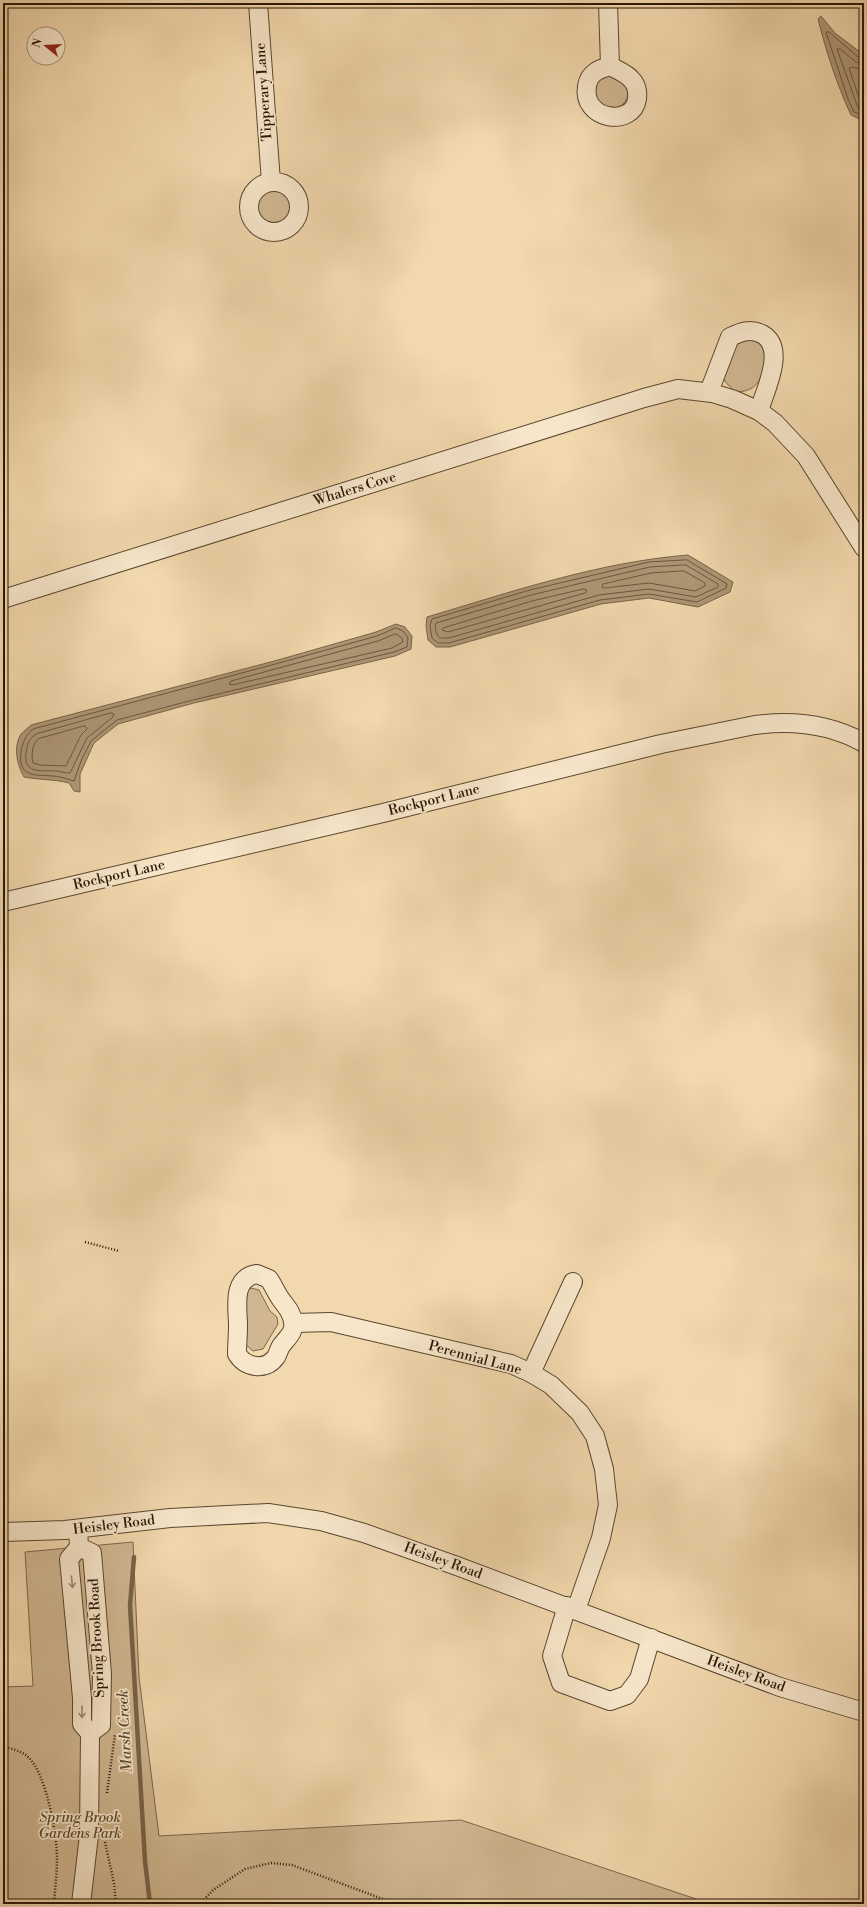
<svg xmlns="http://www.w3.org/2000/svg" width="867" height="1907" font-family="'Libre Bodoni',serif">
<rect width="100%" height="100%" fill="#f2d8ad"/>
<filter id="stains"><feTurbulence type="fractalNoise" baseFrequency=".005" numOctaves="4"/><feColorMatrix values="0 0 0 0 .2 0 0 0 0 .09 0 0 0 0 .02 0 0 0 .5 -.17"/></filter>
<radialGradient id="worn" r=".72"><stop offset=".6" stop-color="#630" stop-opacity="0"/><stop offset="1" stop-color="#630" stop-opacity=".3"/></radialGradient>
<g fill="#d0b791" stroke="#7c674c">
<circle cx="611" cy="92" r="17"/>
<circle cx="271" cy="206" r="19"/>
<path d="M741 337 756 338 767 349C764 372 762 392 735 392 732 388 726 384 724 379 720 366 734 347 741 337Z"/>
<path d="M251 1288 259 1290 270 1311 277 1317 278 1324 263 1349 253 1351 245 1344 244 1294 247 1290Z"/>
<path d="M133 1542 139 1677 159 1836 461 1820 702 1901 701 1904H3V1687L33 1686 25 1552Z"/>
</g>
<g fill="#ad9675" stroke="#786349">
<path d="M821 16 835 33 864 55V119L862 120 851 115C837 85 826 51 818 19Z"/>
<path d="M688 555 733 582 730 592 698 607 649 598 601 604 450 647H436L428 640 426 626 427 617C511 592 599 562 688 555Z"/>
<path d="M396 624 405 627 412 636 411 649 395 656 194 703 118 724 94 743 80 774V792L74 791 69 783C54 779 39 780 24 777 17 765 13 747 21 734 24 731 28 728 31 725L278 660 376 632Z"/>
</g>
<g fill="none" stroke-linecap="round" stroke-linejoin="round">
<g stroke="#6a563e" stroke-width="1">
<path d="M864 59 858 57 829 32H826L848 99 854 112 864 115"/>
<path d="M864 64 856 62 840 49H837L858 108 864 110"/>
<path d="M864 70 852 67 849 68 858 95 864 104"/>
<path d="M687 560 727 584 726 588 697 602 649 594 600 600 449 643H438L432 638 430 626 432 619 530 590 649 562Z"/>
<path d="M686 565 718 584V587L696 597 649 589 599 595 449 638H440C436 635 434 627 436 623L531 595 650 567Z"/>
<path d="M684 571 705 583V586L695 591 649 583 604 588 602 587 603 584 651 573Z"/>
<path d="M584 589 587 590 585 593 448 632 442 630 443 628 532 601Z"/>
<path d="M396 628 403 631 408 638 407 647 394 652 193 700 117 720 91 741 81 761 74 781C70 780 65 778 60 777 42 773 17 782 21 752 23 742 25 736 33 729L279 663 377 636Z"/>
<path d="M396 634 402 638 403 642 392 648 232 685 229 684 231 681 378 641Z"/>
<path d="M111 713 114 714 113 717 87 738 70 773C66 773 62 772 58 771 43 770 23 775 26 753 27 744 29 739 36 734Z"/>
<path d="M85 726 87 729 81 735 66 766 40 765 33 763C31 755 32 745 38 739Z"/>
</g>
<path stroke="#786349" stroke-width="4.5" d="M134 1557 130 1605 145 1861 150 1904"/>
<defs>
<g id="minor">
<path d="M258 3 271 182"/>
<path d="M608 3 610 66"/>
<path d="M610 66C617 70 626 73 631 79 636 84 638 91 637 99 633 128 581 120 587 86 589 73 599 69 610 66Z"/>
<circle cx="274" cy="207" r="25"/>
<path d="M709 392 730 337C741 332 750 328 762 334 787 348 765 390 759 411"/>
<path d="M3 599 644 398 678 389 712 393 732 399 759 411 775 423 806 456 864 548"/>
<path d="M3 902 383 813 661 744 755 725C793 720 830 724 864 743"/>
<path d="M257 1274 269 1279C273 1285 276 1292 280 1298 285 1306 292 1311 293 1322 295 1332 287 1338 281 1346 279 1349 278 1354 276 1357 265 1372 245 1367 237 1354 237 1345 238 1335 238 1326 238 1308 231 1278 257 1274Z"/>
<path d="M294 1323 331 1322 511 1364 531 1373 551 1385 580 1413 595 1436 604 1469 608 1505 601 1538 576 1610"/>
<path d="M531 1373 573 1282"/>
<path d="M78 1529 79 1547 69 1559 82 1698V1724L90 1733 101 1725 102 1674 92 1553 79 1547"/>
<path d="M3 1532 65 1530 170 1518 268 1513 321 1521 364 1533 457 1566 780 1687 864 1712"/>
<path d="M567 1606 552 1656 561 1683 610 1701 627 1695 639 1679 651 1638"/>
<path d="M81 1904 89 1835 90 1733"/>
</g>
</defs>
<use href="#minor" stroke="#5a4730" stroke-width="20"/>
<g stroke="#281707" stroke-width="2.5" stroke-dasharray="1 2" stroke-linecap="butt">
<path d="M85 1242 119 1251"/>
<path d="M3 1746C11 1749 22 1751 28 1757 46 1773 57 1834 57 1858 57 1873 55 1889 54 1904"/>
<path d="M107 1793 115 1734"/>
<path d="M105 1842 114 1883 116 1904"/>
<path d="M200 1904 213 1890 245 1869 271 1863 292 1865 396 1904"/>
</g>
<use href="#minor" stroke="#f7e6ca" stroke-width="18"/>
</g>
<defs><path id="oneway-shaft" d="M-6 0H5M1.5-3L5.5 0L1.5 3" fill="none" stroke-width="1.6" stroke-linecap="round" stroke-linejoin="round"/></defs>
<g stroke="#9a8972">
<use href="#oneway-shaft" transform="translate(72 1582) rotate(84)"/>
<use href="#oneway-shaft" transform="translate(82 1712) rotate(90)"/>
</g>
<g text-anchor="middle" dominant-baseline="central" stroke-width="3.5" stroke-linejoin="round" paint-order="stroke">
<g font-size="14" fill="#281707" stroke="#f7e6ca">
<text transform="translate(264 92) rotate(-94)">Tipperary Lane</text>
<text transform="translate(355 489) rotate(-17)">Whalers Cove</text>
<text transform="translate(434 800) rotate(-14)">Rockport Lane</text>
<text transform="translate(119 875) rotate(-13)">Rockport Lane</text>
<text transform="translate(475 1358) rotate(15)">Perennial Lane</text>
<text transform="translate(114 1525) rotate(-7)">Heisley Road</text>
<text transform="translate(443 1561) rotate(20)">Heisley Road</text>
<text transform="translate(97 1638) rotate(-93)">Spring Brook Road</text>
<text transform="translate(746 1674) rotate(20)">Heisley Road</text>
</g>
<g font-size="14" font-style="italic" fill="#5a4730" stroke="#f7e6ca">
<text x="80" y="1818">Spring Brook<tspan x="80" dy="16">Gardens Park</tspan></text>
</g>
<g font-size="15" font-style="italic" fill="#5d4a33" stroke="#f7e6ca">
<text transform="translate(125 1731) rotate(-93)">Marsh Creek</text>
</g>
</g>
<rect width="867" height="1907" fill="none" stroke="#f2d8ad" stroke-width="16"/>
<rect x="4" y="4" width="859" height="1899" fill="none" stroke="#281707" stroke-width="2"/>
<rect x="8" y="8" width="851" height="1891" fill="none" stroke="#281707"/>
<g transform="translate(46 46) rotate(288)"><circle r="19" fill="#f7e6ca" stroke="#a4937c"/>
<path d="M0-3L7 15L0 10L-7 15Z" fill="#8f2418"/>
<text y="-6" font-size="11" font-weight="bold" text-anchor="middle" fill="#281707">N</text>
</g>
<rect width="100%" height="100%" filter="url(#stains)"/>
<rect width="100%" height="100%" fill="url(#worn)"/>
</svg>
